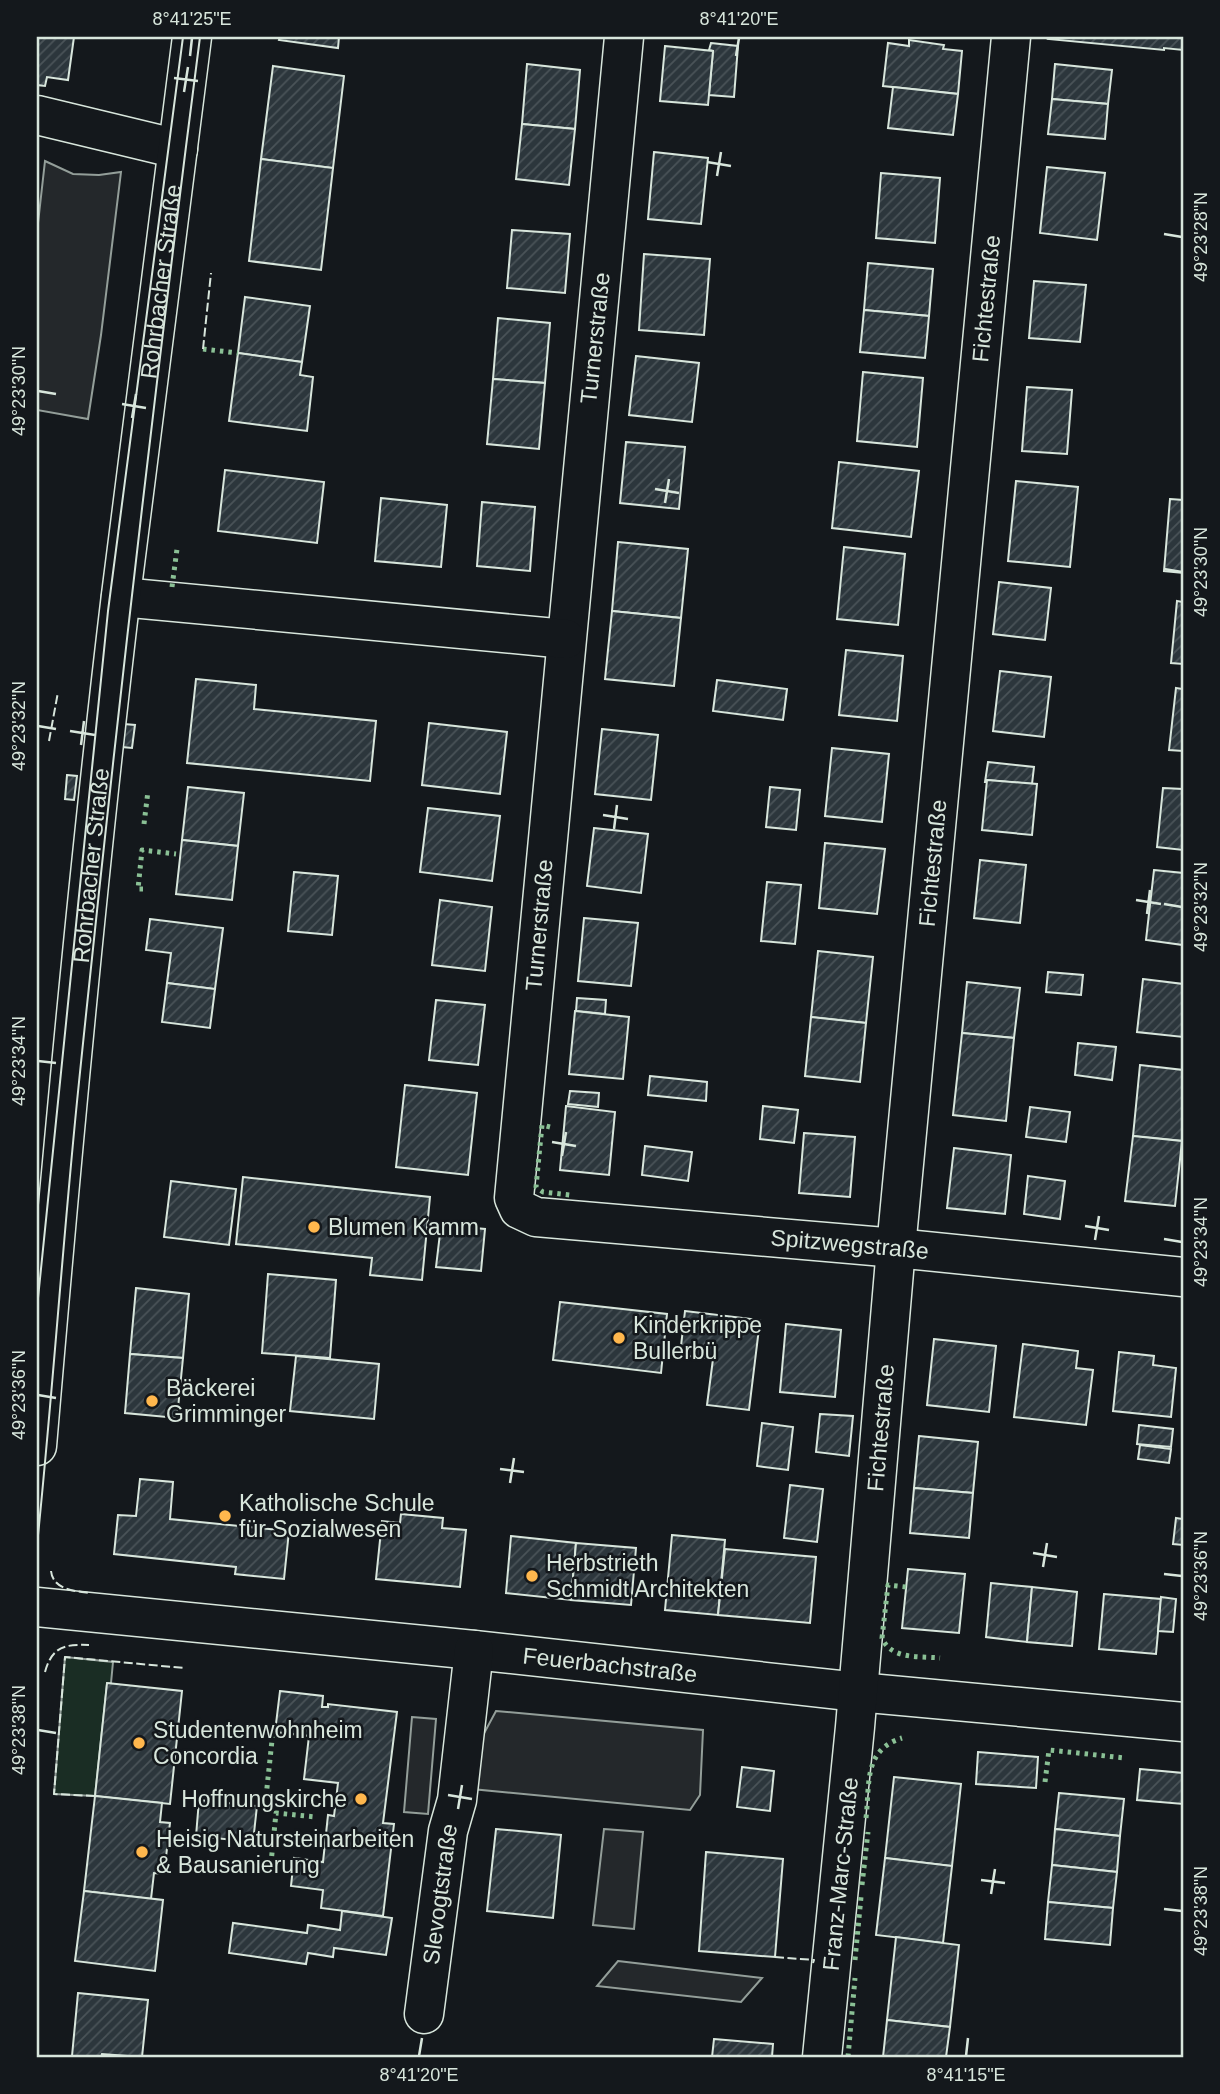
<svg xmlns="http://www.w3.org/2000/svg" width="1220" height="2094" font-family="Arial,sans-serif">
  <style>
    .grass { fill: #1a2d24; stroke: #939e99; stroke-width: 2 }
    .parking { fill: #24282b; stroke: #939e99; stroke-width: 2 }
    .building { fill: url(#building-hatch); stroke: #d8e6dc; stroke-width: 2 }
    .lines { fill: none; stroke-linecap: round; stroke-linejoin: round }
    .minor-casing { stroke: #d8e6dc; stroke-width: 41 }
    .major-casing { stroke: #d8e6dc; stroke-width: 41 }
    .minor { stroke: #14181c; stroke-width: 38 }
    .major { stroke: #14181c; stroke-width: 38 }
    .tram { stroke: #d8e6dc; stroke-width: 2 }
    .hedge { stroke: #8ac095; stroke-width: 5; stroke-dasharray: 3.5 5; stroke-linecap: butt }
    .fence { stroke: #d8e6dc; stroke-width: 2; stroke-dasharray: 9 3.5; stroke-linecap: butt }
    .ticks { fill: none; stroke: #d8e6dc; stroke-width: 2.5 }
    .poi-dot { fill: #ffb74d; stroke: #14181c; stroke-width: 2.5 }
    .labels { text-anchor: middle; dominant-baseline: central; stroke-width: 5; stroke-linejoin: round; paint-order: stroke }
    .street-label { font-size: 23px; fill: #d8e6dc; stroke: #14181c }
    .poi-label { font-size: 23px; fill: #d8e6dc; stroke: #14181c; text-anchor: start }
    .neatline { fill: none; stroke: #d8e6dc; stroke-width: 2.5 }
    .ticks-label { font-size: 18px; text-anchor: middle; fill: #d8e6dc }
  </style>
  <defs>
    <pattern id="building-hatch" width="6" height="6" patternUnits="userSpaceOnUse" patternTransform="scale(1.75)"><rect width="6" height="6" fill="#2c363c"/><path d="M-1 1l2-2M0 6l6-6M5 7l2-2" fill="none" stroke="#4a5358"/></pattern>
  </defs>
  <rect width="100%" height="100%" fill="#14181c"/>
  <polygon class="grass" points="65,1657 113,1662 111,1683 107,1684 95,1796 54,1794"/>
  <g class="parking">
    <polygon points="45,161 73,174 99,175 121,172 101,335 88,419 37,410 37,232"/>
    <polygon points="496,1711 703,1730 700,1795 690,1810 472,1789 474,1752"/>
    <polygon points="412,1717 436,1719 428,1814 404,1812"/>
    <polygon points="604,1829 643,1832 634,1929 593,1925"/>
    <polygon points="618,1961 762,1978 741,2002 597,1986"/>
  </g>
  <g class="building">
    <polygon points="37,37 74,37 68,80 47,77 45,86 37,85"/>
    <polygon points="280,37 339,37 338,48 279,40"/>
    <polygon points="1049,37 1183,37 1183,50 1164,48 1164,50 1048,39"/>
    <polygon points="909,40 944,45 943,49 962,51 958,94 883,86 888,43 909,46"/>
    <polygon points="711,43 738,46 734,97 709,95 713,51 709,50"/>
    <polygon points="665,46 713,51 708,105 660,101"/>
    <polygon points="527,64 580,70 575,129 522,124"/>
    <polygon points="1055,64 1112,70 1108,104 1052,99"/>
    <polygon points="273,66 344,76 333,168 261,159"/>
    <polygon points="893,87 958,94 953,135 888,128"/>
    <polygon points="1052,99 1108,104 1105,139 1048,134"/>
    <polygon points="522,124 575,129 569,185 516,179"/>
    <polygon points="654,152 708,158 701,224 648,219"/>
    <polygon points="261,159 333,168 321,270 249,261"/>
    <polygon points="1047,167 1105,173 1097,240 1040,233"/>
    <polygon points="881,173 940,178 935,243 876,238"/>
    <polygon points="512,230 570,234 565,293 507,288"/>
    <polygon points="644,254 710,259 704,335 639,330"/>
    <polygon points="868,263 933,269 929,316 864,310"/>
    <polygon points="1034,281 1086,285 1080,342 1029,338"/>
    <polygon points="245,297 310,306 302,362 238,353"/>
    <polygon points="864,310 929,316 925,358 860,352"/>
    <polygon points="498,318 550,323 545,383 493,379"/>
    <polygon points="238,353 302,362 300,375 313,377 307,431 229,421"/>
    <polygon points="636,356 699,363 692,422 629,415"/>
    <polygon points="863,372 923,378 917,447 857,441"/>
    <polygon points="493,379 545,383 539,449 487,444"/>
    <polygon points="1027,387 1072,390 1067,454 1022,451"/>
    <polygon points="626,442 685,447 679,509 620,503"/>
    <polygon points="839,462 919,471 911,537 832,528"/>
    <polygon points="225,470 324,482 317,543 218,531"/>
    <polygon points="1016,481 1078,487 1070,567 1008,561"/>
    <polygon points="381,498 447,505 441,567 375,561"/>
    <polygon points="1170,499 1183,500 1183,573 1164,571"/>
    <polygon points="482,502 535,507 530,571 477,566"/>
    <polygon points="618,542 688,549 681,618 612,611"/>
    <polygon points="844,547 905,554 898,625 837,619"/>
    <polygon points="999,582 1051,588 1045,640 993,634"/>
    <polygon points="1177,601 1183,602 1183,664 1171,663"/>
    <polygon points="612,611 681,618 674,686 605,679"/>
    <polygon points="846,650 903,656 897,721 839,715"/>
    <polygon points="1000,671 1051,677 1044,737 993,731"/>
    <polygon points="196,679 256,685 254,709 376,721 370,781 187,763"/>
    <polygon points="717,680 787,689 783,720 713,711"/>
    <polygon points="1176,688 1183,689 1183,751 1169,750"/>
    <polygon points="429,723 507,732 500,794 422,785"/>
    <polygon points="124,724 135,725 132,748 122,747"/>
    <polygon points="602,729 658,735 651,800 595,794"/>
    <polygon points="832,748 889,754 882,822 825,816"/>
    <polygon points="988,762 1034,767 1032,784 987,780 987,782 985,782"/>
    <polygon points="67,775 77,776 74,800 65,799"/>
    <polygon points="987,780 1037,784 1032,835 982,830"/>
    <polygon points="188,787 244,793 238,846 182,840"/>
    <polygon points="770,787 800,790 796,830 766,827"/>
    <polygon points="1163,788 1183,789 1183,850 1157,847"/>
    <polygon points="428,808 500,816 492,881 420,872"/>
    <polygon points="594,828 648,834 641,893 587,886"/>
    <polygon points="182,840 238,846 232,900 176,894"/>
    <polygon points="825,843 885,849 877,914 819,908"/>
    <polygon points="980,860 1026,865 1020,923 974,918"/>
    <polygon points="1154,870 1183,873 1183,945 1146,940"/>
    <polygon points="294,872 338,876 332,935 288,931"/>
    <polygon points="767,882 801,885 795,944 761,941"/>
    <polygon points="440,900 492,907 485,971 432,965"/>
    <polygon points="584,918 638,923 631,986 578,981"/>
    <polygon points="150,919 223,928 215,989 167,983 171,953 146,950"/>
    <polygon points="818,951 873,957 866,1023 811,1017"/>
    <polygon points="1048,972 1083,975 1081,995 1046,992"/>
    <polygon points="1143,979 1183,984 1183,1037 1137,1032"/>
    <polygon points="967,982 1020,988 1014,1038 962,1033"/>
    <polygon points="167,983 215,989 210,1028 162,1022"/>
    <polygon points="577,998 606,1000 605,1014 576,1011"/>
    <polygon points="436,1000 485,1005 478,1065 429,1060"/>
    <polygon points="575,1011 629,1017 623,1079 569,1074"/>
    <polygon points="811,1017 866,1023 860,1082 805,1076"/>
    <polygon points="962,1033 1014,1038 1006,1121 953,1115"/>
    <polygon points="1078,1043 1116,1047 1112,1080 1075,1075"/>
    <polygon points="1140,1065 1183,1070 1182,1141 1133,1136"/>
    <polygon points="650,1076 707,1082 706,1101 648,1095"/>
    <polygon points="405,1085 477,1093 468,1175 396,1167"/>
    <polygon points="570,1091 599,1093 598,1107 568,1104"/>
    <polygon points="566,1106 615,1112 609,1175 560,1170"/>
    <polygon points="763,1106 798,1110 794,1143 760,1139"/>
    <polygon points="1030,1107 1070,1112 1066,1142 1026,1137"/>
    <polygon points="804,1133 855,1137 850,1197 799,1193"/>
    <polygon points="1133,1136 1182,1141 1175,1206 1125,1201"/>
    <polygon points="645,1146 692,1152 688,1181 642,1175"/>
    <polygon points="954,1148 1011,1155 1005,1214 947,1208"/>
    <polygon points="1028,1176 1065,1181 1060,1219 1024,1214"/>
    <polygon points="243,1177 430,1197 422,1280 370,1275 372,1258 236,1244"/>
    <polygon points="171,1181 236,1189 229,1245 164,1237"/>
    <polygon points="441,1225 485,1229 481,1271 436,1267"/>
    <polygon points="268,1274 336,1280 330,1358 262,1353"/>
    <polygon points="136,1288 189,1294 183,1358 130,1354"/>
    <polygon points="560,1302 667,1314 661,1373 553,1360"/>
    <polygon points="685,1311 760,1320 749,1410 707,1405 713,1359 680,1355"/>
    <polygon points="786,1324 841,1330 835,1397 780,1392"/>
    <polygon points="934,1339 996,1346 989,1412 927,1405"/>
    <polygon points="1023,1344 1078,1351 1076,1368 1093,1370 1086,1425 1014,1417"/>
    <polygon points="1119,1352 1154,1356 1153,1365 1176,1368 1171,1417 1113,1411"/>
    <polygon points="130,1354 183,1358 177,1418 125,1413"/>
    <polygon points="296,1356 379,1364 374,1419 290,1411"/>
    <polygon points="820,1414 853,1416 849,1456 816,1452"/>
    <polygon points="762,1423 793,1427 788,1470 757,1466"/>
    <polygon points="1139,1425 1173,1429 1171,1447 1137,1444"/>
    <polygon points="919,1436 978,1442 973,1493 914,1488"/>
    <polygon points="1140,1445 1171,1449 1169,1463 1138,1459"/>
    <polygon points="140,1479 173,1482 170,1519 289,1531 284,1579 235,1574 236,1567 114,1554 118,1515 136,1516"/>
    <polygon points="790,1485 823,1489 817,1542 784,1538"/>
    <polygon points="914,1488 973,1493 969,1538 910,1533"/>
    <polygon points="401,1514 443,1518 442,1528 466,1530 460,1587 376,1579 382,1521 400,1523"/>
    <polygon points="1176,1518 1183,1519 1183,1545 1173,1544"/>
    <polygon points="672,1535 725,1540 718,1615 665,1610"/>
    <polygon points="511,1536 576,1543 571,1600 506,1593"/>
    <polygon points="576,1543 636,1548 631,1605 571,1600"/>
    <polygon points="725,1549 816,1557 810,1623 718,1615"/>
    <polygon points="908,1569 965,1574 959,1633 902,1628"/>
    <polygon points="991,1583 1032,1587 1027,1642 986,1637"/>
    <polygon points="1032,1587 1077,1592 1072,1646 1027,1642"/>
    <polygon points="1104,1594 1161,1599 1156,1654 1099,1649"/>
    <polygon points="1161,1597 1176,1599 1173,1632 1158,1631"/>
    <polygon points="107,1683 182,1691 170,1804 95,1796"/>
    <polygon points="280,1691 323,1696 322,1707 328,1707 328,1704 397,1712 383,1823 394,1824 383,1916 321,1908 323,1890 291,1886 294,1858 323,1862 328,1815 334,1816 338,1783 304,1779 309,1736 275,1732"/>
    <polygon points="978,1752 1038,1757 1036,1788 976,1784"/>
    <polygon points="742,1767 774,1771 770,1811 737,1807"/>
    <polygon points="1140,1769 1183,1773 1183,1804 1137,1800"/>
    <polygon points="894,1777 961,1784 952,1866 885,1858"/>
    <polygon points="1059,1793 1124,1799 1120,1836 1055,1829"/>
    <polygon points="95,1796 162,1803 160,1822 170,1823 164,1874 154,1873 151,1899 84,1891"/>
    <polygon points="199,1800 257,1806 253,1842 196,1836"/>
    <polygon points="496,1829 561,1835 553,1918 487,1911"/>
    <polygon points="1055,1829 1120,1836 1117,1872 1052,1865"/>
    <polygon points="706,1852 783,1859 775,1957 699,1951"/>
    <polygon points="885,1858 952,1866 943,1943 876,1935"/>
    <polygon points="1052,1865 1117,1872 1113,1908 1048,1902"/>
    <polygon points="84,1891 163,1900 155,1971 75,1961"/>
    <polygon points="1048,1902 1113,1908 1110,1945 1045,1939"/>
    <polygon points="342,1911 392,1918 386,1955 334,1948 333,1957 308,1953 306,1964 229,1953 233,1923 307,1933 308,1925 340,1930"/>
    <polygon points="896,1937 959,1945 950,2027 887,2020"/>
    <polygon points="78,1993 148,2000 142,2057 102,2054 101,2057 72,2056"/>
    <polygon points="887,2020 950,2027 946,2057 883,2057"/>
    <polygon points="714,2039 773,2044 772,2057 712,2057"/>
  </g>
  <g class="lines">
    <defs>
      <g id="minor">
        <path id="s1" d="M624 37 514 1198 519 1209 536 1217 896 1248 1183 1277"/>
        <polyline points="37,115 178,149"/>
        <polyline points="121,597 566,639"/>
        <path id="s2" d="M37 1607 474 1650 858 1692 1183 1722"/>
        <path id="s3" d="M424 2014 448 1831 457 1800 474 1650"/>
        <path id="s4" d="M822 2057 855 1727 896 1248 1011 37"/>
      </g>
      <g id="major">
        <path id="s5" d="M37 1446C61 1162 87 878 121 595 144 409 169 223 192 37"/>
      </g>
    </defs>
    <use href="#minor" class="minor-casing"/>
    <use href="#major" class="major-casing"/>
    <use href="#minor" class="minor"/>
    <use href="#major" class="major"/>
    <g class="tram">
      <polyline points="37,1308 108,611 183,37"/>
      <path d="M37 1545C53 1391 63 1236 79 1082 115 733 155 385 200 37"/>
    </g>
    <g class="hedge">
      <polyline points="203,349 238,353"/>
      <polyline points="172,587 177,549"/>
      <polyline points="144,824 148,791"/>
      <polyline points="143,889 138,889 142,850 176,854"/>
      <polyline points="550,1127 542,1125 536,1187 543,1192 570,1195"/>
      <path d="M906 1587 888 1585 882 1638C891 1660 920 1656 940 1658"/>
      <polyline points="1045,1782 1049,1750 1125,1758"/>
      <polyline points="266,1797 273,1731"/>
      <path d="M866 1818C870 1784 863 1750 902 1738"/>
      <polyline points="270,1873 276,1813 316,1817"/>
      <polyline points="862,1885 868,1832"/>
      <polyline points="855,1960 861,1897"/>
      <polyline points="848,2057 855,1978"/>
    </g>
    <g class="fence">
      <polyline points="203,349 211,273"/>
      <polyline points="49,741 58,692"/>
      <path d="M51 1571C53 1590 75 1591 90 1593"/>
      <path d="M45 1672C52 1647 64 1644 89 1645"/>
      <polyline points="95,1796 54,1794 65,1657 184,1668"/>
      <polyline points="775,1957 814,1960 813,1963"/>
    </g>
  </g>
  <path class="ticks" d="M190 56 192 38M736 56 739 38M174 78 198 81M184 92 188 67M707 162 731 166M717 176 721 152M1164 234 1182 237M38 391 56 394M122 404 146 408M132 418 136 394M655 489 679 493M665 503 669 479M1164 569 1182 572M38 726 56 729M70 731 95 735M81 745 84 721M603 815 628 819M614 829 617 805M1136 900 1161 904M1164 904 1182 907M1147 914 1150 890M38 1061 56 1063M552 1142 576 1146M562 1156 566 1132M1085 1226 1109 1230M1164 1239 1182 1242M1095 1240 1099 1216M38 1395 56 1398M500 1469 524 1472M510 1483 514 1458M1033 1553 1057 1557M1043 1567 1047 1543M1164 1574 1182 1576M38 1730 56 1733M448 1795 472 1799M458 1809 462 1785M981 1880 1005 1883M991 1894 995 1869M1164 1909 1182 1911M419 2056 422 2038M966 2056 968 2038"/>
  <g class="poi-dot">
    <circle cx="314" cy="1227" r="7"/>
    <circle cx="619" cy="1338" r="7"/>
    <circle cx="152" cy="1401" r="7"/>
    <circle cx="225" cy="1516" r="7"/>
    <circle cx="532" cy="1576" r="7"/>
    <circle cx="139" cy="1743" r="7"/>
    <circle cx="361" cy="1799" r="7"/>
    <circle cx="142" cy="1852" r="7"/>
  </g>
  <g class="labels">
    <g class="street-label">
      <text stroke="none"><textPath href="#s5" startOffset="1171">Rohrbacher Straße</textPath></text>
      <text stroke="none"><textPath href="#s4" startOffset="1766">Fichtestraße</textPath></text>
      <text transform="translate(595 338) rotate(-84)">Turnerstraße</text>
      <text stroke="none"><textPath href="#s4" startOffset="1199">Fichtestraße</textPath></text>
      <text stroke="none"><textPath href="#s5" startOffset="583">Rohrbacher Straße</textPath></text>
      <text transform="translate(539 925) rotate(-85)">Turnerstraße</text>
      <text stroke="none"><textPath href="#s1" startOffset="1512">Spitzwegstraße</textPath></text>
      <text stroke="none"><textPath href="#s4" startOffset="632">Fichtestraße</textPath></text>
      <text stroke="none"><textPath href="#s2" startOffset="576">Feuerbachstraße</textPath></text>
      <text stroke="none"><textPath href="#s4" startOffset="184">Franz-Marc-Straße</textPath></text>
      <text stroke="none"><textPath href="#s3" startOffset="121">Slevogtstraße</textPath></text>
    </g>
    <g class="poi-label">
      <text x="328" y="1227">Blumen Kamm</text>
      <text x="633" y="1325">Kinderkrippe<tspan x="633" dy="26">Bullerbü</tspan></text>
      <text x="166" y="1388">Bäckerei<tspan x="166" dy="26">Grimminger</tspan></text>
      <text x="239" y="1503">Katholische Schule<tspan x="239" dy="26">für Sozialwesen</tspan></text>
      <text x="546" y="1563">Herbstrieth<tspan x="546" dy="26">Schmidt Architekten</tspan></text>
      <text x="153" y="1730">Studentenwohnheim<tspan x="153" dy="26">Concordia</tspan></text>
      <text x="347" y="1799" text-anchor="end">Hoffnungskirche</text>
      <text x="156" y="1839">Heisig Natursteinarbeiten<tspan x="156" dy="26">&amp; Bausanierung</tspan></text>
    </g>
  </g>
  <rect width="1220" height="2094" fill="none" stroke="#14181c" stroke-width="77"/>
  <rect x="38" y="38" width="1144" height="2018" class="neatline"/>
  <g class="ticks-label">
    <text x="192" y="25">8°41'25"E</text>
    <text x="739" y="25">8°41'20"E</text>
    <text transform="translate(1201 237) rotate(-90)" y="6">49°23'28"N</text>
    <text transform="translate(19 391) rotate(-90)" y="6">49°23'30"N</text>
    <text transform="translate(1201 572) rotate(-90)" y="6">49°23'30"N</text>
    <text transform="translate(19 726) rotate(-90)" y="6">49°23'32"N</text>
    <text transform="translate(1201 907) rotate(-90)" y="6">49°23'32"N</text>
    <text transform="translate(19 1061) rotate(-90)" y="6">49°23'34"N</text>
    <text transform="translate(1201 1242) rotate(-90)" y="6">49°23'34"N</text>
    <text transform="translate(19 1395) rotate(-90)" y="6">49°23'36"N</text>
    <text transform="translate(1201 1576) rotate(-90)" y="6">49°23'36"N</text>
    <text transform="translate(19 1730) rotate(-90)" y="6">49°23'38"N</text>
    <text transform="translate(1201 1911) rotate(-90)" y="6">49°23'38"N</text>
    <text x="419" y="2081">8°41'20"E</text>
    <text x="966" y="2081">8°41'15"E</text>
  </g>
</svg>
